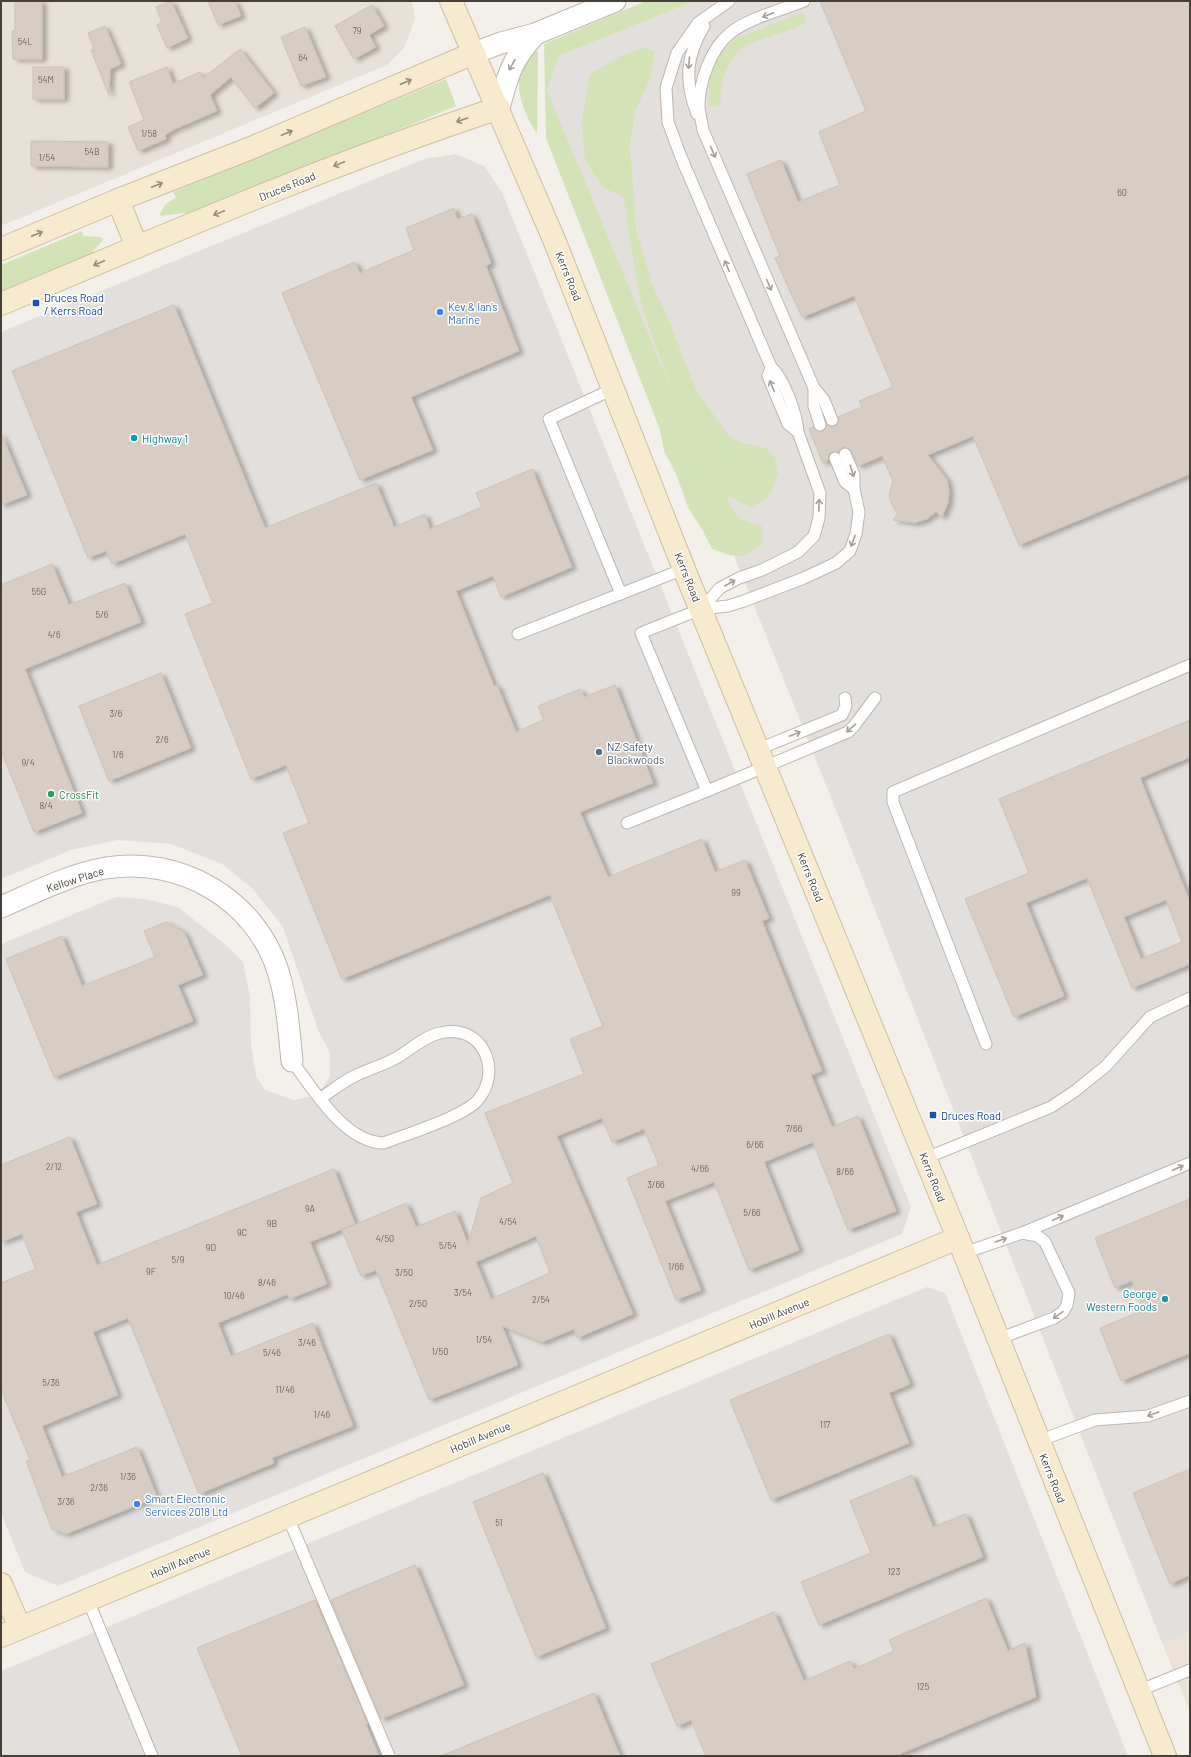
<svg xmlns="http://www.w3.org/2000/svg" width="1191" height="1757" font-family="Barlow,sans-serif">
  <style>
    .residential { fill: #e7e1d9 }
    .industrial { fill: #e3dfdc }
    .education { fill: #ebe2d6 }
    .green { fill: #d4e2b8 }
    .parking { fill: #e2e0de }
    .building { fill: #d7cdc4; stroke: #cec1b5; fill-rule: evenodd; filter: url(#shadow) }
    .lines { fill: none; stroke-linecap: round; stroke-linejoin: round }
    .lane-casing { stroke: #beb6ae; stroke-width: 13 }
    .street-casing { stroke: #beb6ae; stroke-width: 23 }
    .secondary-casing { stroke: #cdbca0; stroke-width: 24 }
    .lane { stroke: #fff; stroke-width: 11 }
    .street { stroke: #fff; stroke-width: 21 }
    .secondary { stroke: #f8eacf; stroke-width: 22 }
    .oneway { stroke: #a2a09c }
    .oneway2 { stroke: #968c7c }
    .transit-dot { fill: #1a4fb4; stroke: #fff; stroke-width: 1.5 }
    .shop-dot { fill: #3f7fe0; stroke: #fff; stroke-width: 1.5 }
    .culture-dot { fill: #0f9aa8; stroke: #fff; stroke-width: 1.5 }
    .service-dot { fill: #5c6f8a; stroke: #fff; stroke-width: 1.5 }
    .leisure-dot { fill: #2e9e5b; stroke: #fff; stroke-width: 1.5 }
    .labels { text-anchor: middle; dominant-baseline: central; stroke-width: 3; stroke-linejoin: round; paint-order: stroke }
    .number-label { font-size: 9px; fill: #6a635c }
    .street-label { font-size: 11px; fill: #464039; stroke: #fff }
    .transit-label { font-size: 11px; fill: #164399; stroke: #fff; text-anchor: start }
    .shop-label { font-size: 11px; fill: #366cbe; stroke: #fff; text-anchor: start }
    .culture-label { font-size: 11px; fill: #0d838f; stroke: #fff; text-anchor: start }
    .service-label { font-size: 11px; fill: #4e5e75; stroke: #fff; text-anchor: start }
    .leisure-label { font-size: 11px; fill: #27864d; stroke: #fff; text-anchor: start }
  </style>
  <defs>
    <filter id="shadow"><feDropShadow dx="4.5" dy="2.5" stdDeviation="2" flood-color="#0004"/></filter>
  </defs>
  <rect width="100%" height="100%" fill="#f3f0eb"/>
  <polygon class="residential" points="1,1 412,1 415,19 404,48 387,65 1,226"/>
  <g class="industrial">
    <polygon points="695,1 1190,1 1190,1633 1163,1645 832,800 547,90 559,56"/>
    <polygon points="456,154 484,166 502,192 911,1207 902,1234 58,1586 25,1572 1,1513 1,944 116,897 145,899 178,907 227,946 243,962 250,997 251,1044 256,1076 265,1090 294,1100 317,1095 330,1077 330,1053 318,1030 283,927 252,888 222,864 171,844 117,840 71,850 1,879 1,332 424,159"/>
    <polygon points="927,1287 945,1293 1128,1756 1,1756 1,1671"/>
  </g>
  <polygon class="education" points="1190,1633 1190,1712 1163,1645"/>
  <g class="green">
    <path d="M646 1H695L559 56 547 90 672 391 642 307 628 231 624 197 604 188 585 161 582 119 590 74 621 56 645 47 655 52 650 78 635 112 630 145 636 229 652 284 668 318 696 390 729 436 742 443 765 448 774 456 778 473 774 487 765 501 750 507 727 496C732 517 742 521 762 526V544C739 562 737 557 712 549L703 531 688 507 676 474 664 451 660 430 546 138 544 44Z"/>
    <path d="M803 12 807 23C788 31 767 36 748 45 729 55 718 83 721 104L709 107 708 97 710 76 719 55 736 38Z"/>
    <path d="M535 48 538 52 537 134C526 117 515 93 520 72 523 64 530 55 535 48Z"/>
    <polygon points="446,79 456,106 187,218 185,213 161,216 160,213 166,204 176,197 173,192"/>
    <polygon points="82,231 83,236 101,237 103,240 93,251 93,256 1,294 1,265"/>
  </g>
  <g class="parking">
    <polygon points="571,399 649,591 636,597 639,609 497,669 479,624 588,582 590,571 538,452 472,477 459,442"/>
    <polygon points="969,508 1025,643 1058,628 1040,584 1190,522 1190,624 1065,681 1053,654 835,746 784,611 904,564 895,539"/>
    <polygon points="658,617 732,810 616,858 601,824 618,816 612,800 665,777 620,669 529,704 515,670"/>
    <polygon points="910,766 958,888 951,893 1013,1047 967,1062 856,790"/>
    <polygon points="1102,923 1133,1006 1088,1023 1069,973 1075,970 1063,937"/>
    <polygon points="1190,1023 1190,1107 1189,1107 1159,1037"/>
    <polygon points="1190,1135 1190,1174 1143,1195 1148,1207 1089,1235 1083,1219 1058,1232 1092,1316 1092,1342 1116,1400 1084,1413 1011,1228 1028,1218 1027,1204"/>
  </g>
  <g class="building">
    <polygon points="15,1 42,1 42,59 13,59 12,31 15,31"/>
    <polygon points="171,1 188,38 167,48 157,25 162,22 156,7"/>
    <polygon points="208,1 235,1 241,16 218,25"/>
    <polygon points="820,1 1190,1 1190,474 1019,545 973,436 928,455 947,480 949,491 948,503 942,517 936,512 927,519 915,523 893,520 898,513 892,505 889,495 893,481 882,456 858,466 851,451 845,447 842,448 838,452 832,452 829,454 828,460 823,463 809,429 813,427 816,430 822,432 825,429 827,424 831,427 835,426 839,421 838,417 862,407 859,401 893,387 854,296 802,317 775,258 780,256 747,174 781,160 798,202 840,185 819,132 866,111"/>
    <polygon points="372,5 384,26 369,35 376,47 354,59 335,26"/>
    <polygon points="105,26 121,64 110,69 109,95 91,50 94,49 88,33"/>
    <polygon points="305,27 326,77 301,86 281,37"/>
    <polygon points="240,49 274,93 255,108 231,77 210,95 217,111 175,129 165,135 166,139 138,151 128,127 144,120 129,82 167,67 173,84 200,72 203,78"/>
    <rect x="33" y="67" width="31" height="32"/>
    <polygon points="31,141 108,142 108,167 31,166"/>
    <polygon points="454,208 457,219 472,214 491,263 486,266 519,351 411,397 433,450 360,480 282,293 355,262 360,273 414,250 406,228"/>
    <path d="M174 305 265 528 376 483 394 527 425 514 430 529 482 507 476 493 532 469 572 567 501 597 493 576 456 591 494 686 497 685 516 732 544 720 538 706 580 689 584 697 615 685 653 783 580 812 608 877 702 839 715 872 745 860 769 918 762 921 822 1071 811 1075 832 1127 858 1116 896 1211 848 1230 813 1142 764 1162 799 1250 749 1270 714 1182 665 1201 701 1290 676 1300 627 1178 659 1165 644 1129 612 1142 602 1118 557 1136 633 1314 577 1338 574 1329 542 1342 502 1326 518 1365 429 1400 376 1270 361 1276 342 1230 406 1203 416 1227 455 1211 468 1244 481 1198 513 1183 485 1113 584 1074 570 1039 603 1026 550 895 342 979 283 833 309 823 286 765 251 779 185 614 213 603 185 534 112 564 106 551 88 558 12 371ZM536 1236 550 1273 491 1299 476 1262Z"/>
    <polygon points="1,433 27,495 1,505"/>
    <polygon points="52,564 69,605 125,583 141,622 25,669 82,813 34,832 1,750 1,585"/>
    <polygon points="161,673 191,748 109,781 79,706"/>
    <path d="M1190 720V757L1140 778 1190 902V964L1132 988 1087 878 1026 903 1064 996 1014 1017 965 899 1029 873 999 799ZM1166 900 1182 942 1141 959 1124 917Z"/>
    <polygon points="166,922 184,932 203,975 178,985 193,1021 54,1077 6,959 62,936 82,986 155,957 144,931"/>
    <polygon points="70,1137 97,1204 76,1212 97,1265 334,1169 355,1224 310,1242 327,1284 289,1299 288,1294 218,1323 231,1356 313,1323 353,1426 272,1458 274,1463 199,1494 128,1318 93,1332 118,1395 42,1426 62,1477 137,1447 157,1497 66,1534 52,1529 26,1461 30,1460 1,1389 1,1283 36,1269 22,1234 1,1242 1,1165"/>
    <polygon points="1190,1199 1190,1353 1121,1381 1100,1328 1144,1310 1132,1281 1115,1288 1095,1238"/>
    <polygon points="889,1334 910,1384 889,1393 909,1443 771,1500 730,1400"/>
    <polygon points="1190,1469 1190,1575 1170,1584 1133,1493"/>
    <polygon points="543,1473 606,1628 536,1657 473,1502"/>
    <polygon points="912,1475 933,1527 966,1514 983,1557 819,1625 801,1582 871,1553 850,1501"/>
    <polygon points="415,1565 464,1685 381,1719 331,1600"/>
    <polygon points="986,1598 1008,1651 1025,1643 1036,1697 895,1756 706,1756 691,1720 677,1726 651,1664 774,1612 804,1681 850,1661 854,1669 894,1651 889,1640"/>
    <polygon points="315,1600 368,1724 366,1725 379,1756 242,1756 197,1648"/>
    <polygon points="594,1693 620,1756 441,1756"/>
  </g>
  <g class="lines">
    <defs>
      <g id="lane">
        <path d="M804 1C782 10 748 18 729 34 711 49 699 82 699 106 699 113 702 122 703 130L814 388 824 400 832 420"/>
        <path d="M697 114C684 80 686 57 704 26"/>
        <path d="M771 367C784 378 797 415 798 432"/>
        <polyline points="615,388 549,419 621,594"/>
        <polyline points="814,388 814,406 820,425"/>
        <polyline points="845,454 854,475 854,489 859,512 856,534 850,551 836,563 804,578 744,601 728,606 701,609 641,633 707,791 848,732 854,726 875,698"/>
        <polyline points="835,458 845,482 854,489"/>
        <polyline points="701,609 720,588 739,578 762,570 798,552 814,536 819,518 820,493 798,432 788,424 768,376 771,367 681,157 668,122 666,88 677,53 698,23 729,1"/>
        <polyline points="518,634 684,569"/>
        <polyline points="759,749 842,715 846,706 845,698"/>
        <polyline points="627,823 707,791"/>
        <polyline points="986,1044 893,802 893,792 1190,665"/>
        <path d="M292 1061C313 1089 345 1143 384 1143 407 1134 462 1117 477 1101 504 1071 482 1022 440 1033 425 1036 411 1049 398 1057 386 1064 372 1068 359 1074 346 1079 333 1090 321 1098"/>
        <polyline points="926,1158 1051,1107 1075,1091 1106,1066 1150,1017 1190,998"/>
        <polyline points="1022,1233 1190,1163"/>
        <polyline points="964,1253 1022,1233 1038,1236 1045,1242 1069,1293 1067,1305 1063,1312 1054,1318 998,1339"/>
        <polyline points="1038,1441 1095,1420 1148,1416 1190,1401"/>
        <polyline points="288,1517 389,1756"/>
        <polyline points="88,1600 152,1756"/>
        <polyline points="1138,1691 1190,1670"/>
      </g>
      <g id="street">
        <polyline points="474,53 501,43 535,34 615,1"/>
        <path d="M499 108C508 74 511 61 535 34"/>
        <path d="M1 907C34 893 70 874 106 868 180 856 255 899 278 971 287 1000 289 1031 292 1061"/>
      </g>
      <g id="secondary">
        <polyline points="451,1 555,242 684,569 958,1238 1165,1756"/>
        <polyline points="118,200 137,247"/>
        <polyline points="1,249 118,200 251,148 474,53"/>
        <path d="M1 304C165 235 329 164 499 108"/>
        <polyline points="1,1584 20,1628"/>
        <polyline points="1,1636 958,1238"/>
      </g>
    </defs>
    <use href="#lane" class="lane-casing"/>
    <use href="#street" class="street-casing"/>
    <use href="#secondary" class="secondary-casing"/>
    <use href="#lane" class="lane"/>
    <use href="#street" class="street"/>
    <use href="#secondary" class="secondary"/>
  </g>
  <defs><path id="oneway-shaft" d="M-6 0H5M1.5-3L5.5 0L1.5 3" fill="none" stroke-width="1.6" stroke-linecap="round" stroke-linejoin="round"/></defs>
  <g class="oneway">
    <use href="#oneway-shaft" transform="translate(768 15) rotate(159)"/>
    <use href="#oneway-shaft" transform="translate(689 63) rotate(95)"/>
    <use href="#oneway-shaft" transform="translate(512 65) rotate(119)"/>
    <use href="#oneway-shaft" transform="translate(713 152) rotate(67)"/>
    <use href="#oneway-shaft" transform="translate(727 266) rotate(-113)"/>
    <use href="#oneway-shaft" transform="translate(769 285) rotate(67)"/>
    <use href="#oneway-shaft" transform="translate(772 386) rotate(-113)"/>
    <use href="#oneway-shaft" transform="translate(852 471) rotate(72)"/>
    <use href="#oneway-shaft" transform="translate(819 505) rotate(-88)"/>
    <use href="#oneway-shaft" transform="translate(853 541) rotate(111)"/>
    <use href="#oneway-shaft" transform="translate(730 583) rotate(-30)"/>
    <use href="#oneway-shaft" transform="translate(851 728) rotate(139)"/>
    <use href="#oneway-shaft" transform="translate(795 734) rotate(-22)"/>
    <use href="#oneway-shaft" transform="translate(1178 1168) rotate(-23)"/>
    <use href="#oneway-shaft" transform="translate(1058 1218) rotate(-23)"/>
    <use href="#oneway-shaft" transform="translate(1001 1240) rotate(-19)"/>
    <use href="#oneway-shaft" transform="translate(1058 1315) rotate(145)"/>
    <use href="#oneway-shaft" transform="translate(1153 1414) rotate(160)"/>
  </g>
  <g class="oneway2">
    <use href="#oneway-shaft" transform="translate(406 82) rotate(-23)"/>
    <use href="#oneway-shaft" transform="translate(462 120) rotate(161)"/>
    <use href="#oneway-shaft" transform="translate(287 133) rotate(-23)"/>
    <use href="#oneway-shaft" transform="translate(339 164) rotate(158)"/>
    <use href="#oneway-shaft" transform="translate(157 185) rotate(-21)"/>
    <use href="#oneway-shaft" transform="translate(219 213) rotate(158)"/>
    <use href="#oneway-shaft" transform="translate(37 234) rotate(-23)"/>
    <use href="#oneway-shaft" transform="translate(99 263) rotate(157)"/>
  </g>
  <g class="transit-dot">
    <rect x="32" y="299" width="8" height="8" rx="2"/>
    <rect x="929" y="1111" width="8" height="8" rx="2"/>
  </g>
  <g class="shop-dot">
    <circle cx="440" cy="312" r="4"/>
    <circle cx="137" cy="1504" r="4"/>
  </g>
  <g class="culture-dot">
    <circle cx="134" cy="438" r="4"/>
    <circle cx="1165" cy="1299" r="4"/>
  </g>
  <circle class="service-dot" cx="599" cy="752" r="4"/>
  <circle class="leisure-dot" cx="51" cy="794" r="4"/>
  <g class="labels">
    <g class="number-label">
      <text x="357" y="30">79</text>
      <text x="25" y="41">54L</text>
      <text x="303" y="57">64</text>
      <text x="46" y="79">54M</text>
      <text x="149" y="133">1/58</text>
      <text x="92" y="151">54B</text>
      <text x="47" y="157">1/54</text>
      <text x="1122" y="192">60</text>
      <text x="39" y="591">55G</text>
      <text x="102" y="614">5/6</text>
      <text x="54" y="634">4/6</text>
      <text x="116" y="713">3/6</text>
      <text x="162" y="739">2/6</text>
      <text x="118" y="754">1/6</text>
      <text x="28" y="762">9/4</text>
      <text x="46" y="805">8/4</text>
      <text x="736" y="892">99</text>
      <text x="794" y="1128">7/66</text>
      <text x="755" y="1144">6/66</text>
      <text x="54" y="1166">2/12</text>
      <text x="700" y="1168">4/66</text>
      <text x="845" y="1171">8/66</text>
      <text x="656" y="1184">3/66</text>
      <text x="310" y="1208">9A</text>
      <text x="752" y="1212">5/66</text>
      <text x="508" y="1221">4/54</text>
      <text x="272" y="1223">9B</text>
      <text x="242" y="1232">9C</text>
      <text x="385" y="1238">4/50</text>
      <text x="448" y="1245">5/54</text>
      <text x="211" y="1247">9D</text>
      <text x="178" y="1259">5/9</text>
      <text x="676" y="1266">1/66</text>
      <text x="151" y="1271">9F</text>
      <text x="404" y="1272">3/50</text>
      <text x="267" y="1282">8/46</text>
      <text x="463" y="1292">3/54</text>
      <text x="234" y="1295">10/46</text>
      <text x="541" y="1299">2/54</text>
      <text x="418" y="1303">2/50</text>
      <text x="484" y="1339">1/54</text>
      <text x="307" y="1342">3/46</text>
      <text x="440" y="1351">1/50</text>
      <text x="272" y="1352">5/46</text>
      <text x="51" y="1382">5/36</text>
      <text x="285" y="1389">11/46</text>
      <text x="322" y="1414">1/46</text>
      <text x="825" y="1424">117</text>
      <text x="128" y="1476">1/36</text>
      <text x="99" y="1487">2/36</text>
      <text x="66" y="1501">3/36</text>
      <text x="499" y="1522">51</text>
      <text x="894" y="1571">123</text>
      <text x="923" y="1686">125</text>
    </g>
    <g class="street-label">
      <text transform="translate(287 186) rotate(-22)">Druces Road</text>
      <text transform="translate(569 276) rotate(68)">Kerrs Road</text>
      <text transform="translate(688 577) rotate(68)">Kerrs Road</text>
      <text transform="translate(811 877) rotate(68)">Kerrs Road</text>
      <text transform="translate(75 879) rotate(-18)">Kellow Place</text>
      <text transform="translate(933 1177) rotate(68)">Kerrs Road</text>
      <text transform="translate(779 1313) rotate(-23)">Hobill Avenue</text>
      <text transform="translate(480 1437) rotate(-23)">Hobill Avenue</text>
      <text transform="translate(1053 1478) rotate(68)">Kerrs Road</text>
      <text transform="translate(180 1562) rotate(-23)">Hobill Avenue</text>
    </g>
    <g class="transit-label">
      <text x="44" y="297">Druces Road<tspan x="44" dy="13">/ Kerrs Road</tspan></text>
      <text x="941" y="1115">Druces Road</text>
    </g>
    <g class="shop-label">
      <text x="448" y="306">Kev &amp; Ian's<tspan x="448" dy="13">Marine</tspan></text>
      <text x="145" y="1498">Smart Electronic<tspan x="145" dy="13">Services 2018 Ltd</tspan></text>
    </g>
    <g class="culture-label">
      <text x="142" y="438">Highway 1</text>
      <text x="1157" y="1293" text-anchor="end">George<tspan x="1157" dy="13">Western Foods</tspan></text>
    </g>
    <g class="service-label">
      <text x="607" y="746">NZ Safety<tspan x="607" dy="13">Blackwoods</tspan></text>
    </g>
    <g class="leisure-label">
      <text x="59" y="794">CrossFit</text>
    </g>
  </g>
  <rect width="1191" height="1757" fill="none" stroke="#464039" stroke-width="4"/>
</svg>
